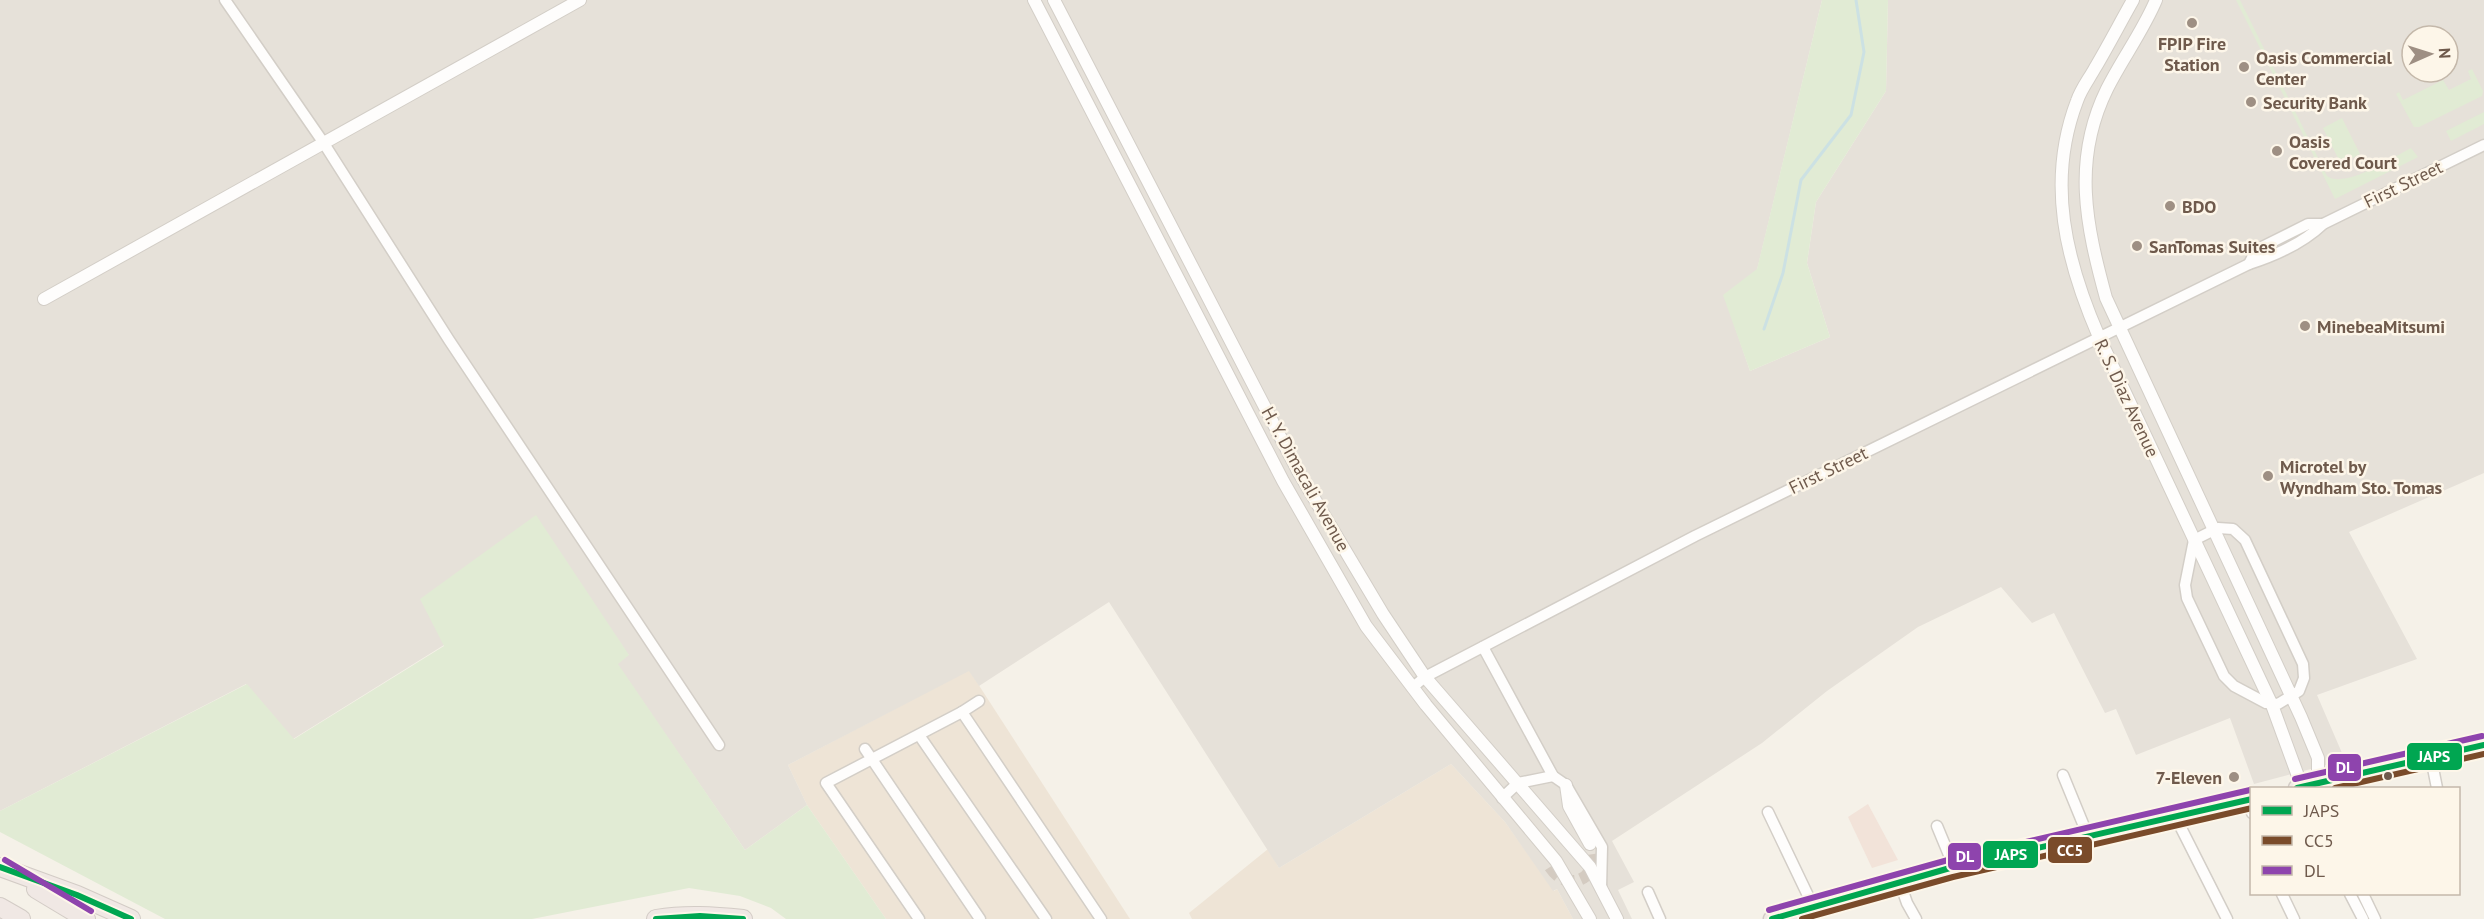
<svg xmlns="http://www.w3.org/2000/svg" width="2484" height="919" font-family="'PT Sans',sans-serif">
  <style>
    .residential { fill: #eee4d6 }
    .commercial { fill: #f2e3d9 }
    .industrial { fill: #e6e1d9; fill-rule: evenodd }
    .green { fill: #e1ebd4 }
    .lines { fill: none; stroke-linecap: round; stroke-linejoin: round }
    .stream { stroke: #cce1e3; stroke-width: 3 }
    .tertiary-tunnel { stroke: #d4cbc1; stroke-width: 12; stroke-dasharray: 12 6; stroke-linecap: butt }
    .minor-casing { stroke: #d3cec7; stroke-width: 13 }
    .tertiary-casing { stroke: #d3cec7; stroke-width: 14 }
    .trunk-casing { stroke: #d3ccc6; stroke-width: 19 }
    .motorway-casing { stroke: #d3ccc6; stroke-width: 20 }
    .minor { stroke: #fefdfc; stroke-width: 10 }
    .tertiary { stroke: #fefdfc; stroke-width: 12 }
    .trunk { stroke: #f0eae4; stroke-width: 16 }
    .motorway { stroke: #f0e8e4; stroke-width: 18 }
    .bus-1-casing { stroke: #fdf6e9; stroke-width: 10 }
    .bus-2-casing { stroke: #fdf6e9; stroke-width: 10 }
    .bus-3-casing { stroke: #fdf6e9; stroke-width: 10 }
    .bus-1 { stroke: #00a651; stroke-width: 6 }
    .bus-2 { stroke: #7a4b2a; stroke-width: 6 }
    .bus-3 { stroke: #8e44ad; stroke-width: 6 }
    .poi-dot { fill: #9e8f83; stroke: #fdf6e9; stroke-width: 2 }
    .bus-dot { fill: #6f5a4c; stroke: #fdf6e9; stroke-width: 2 }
    .labels { text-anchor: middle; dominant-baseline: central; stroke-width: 5; stroke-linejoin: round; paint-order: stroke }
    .poi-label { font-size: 18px; font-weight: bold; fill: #6f5a4c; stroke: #fdf6e9; text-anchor: start }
    .street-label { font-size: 18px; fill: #6f5a4c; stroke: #fdf6e9 }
    .line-badge { stroke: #fdf6e9; stroke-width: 2 }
    .badge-label { font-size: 16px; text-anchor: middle; font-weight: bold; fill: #fff }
  </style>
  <rect width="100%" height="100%" fill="#f5f1e8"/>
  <g class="residential">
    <polygon points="969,670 1130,919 886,919 807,805 788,765"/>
    <polygon points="1451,764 1505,822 1554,891 1557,889 1573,919 1192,919 1189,913 1268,849 1279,868"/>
  </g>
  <polygon class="commercial" points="1868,804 1898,860 1872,868 1848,817"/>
  <path class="industrial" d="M0 0H1822L1757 270 1724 295 1750 371 1830 337 1807 263 1816 202 1886 91 1888 0H2484V473L2349 532 2417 659 2317 695 2345 760 2254 784 2230 718 2136 755 2116 709 2105 713 2054 613 2032 623 2001 587 1918 627 1827 691 1762 743 1612 841 1634 882 1618 890 1632 919H1573L1557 889 1553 891 1505 822 1451 764 1279 868 1109 602 979 686 969 671 788 765 807 805 745 850 617 664 629 654 444 645 293 739 246 684 0 811ZM2412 36H2448V72H2412Z"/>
  <g class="green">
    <polygon points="1822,0 1888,0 1886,91 1816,202 1807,263 1830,337 1750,371 1723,295 1757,269"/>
    <path d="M2236 0H2240L2327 176C2345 189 2392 158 2411 148L2418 157 2335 199Z"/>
    <polygon points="2472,69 2483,91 2482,96 2419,127 2414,127 2396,94 2399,92 2403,100 2443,80 2449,90 2471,79 2468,71"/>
    <polygon points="2484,112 2484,124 2451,141 2446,131"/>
    <polygon points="2342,118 2360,154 2341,164 2323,128"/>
    <polygon points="536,515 629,655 618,664 745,850 807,805 886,919 786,919 771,908 740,896 689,888 532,919 165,919 0,832 0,811 247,684 294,739 444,646 420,599"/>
  </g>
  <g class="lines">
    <polyline class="stream" points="1764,329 1783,273 1801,180 1851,115 1864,52 1856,0"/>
    <path class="tertiary-tunnel" d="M1550 867C1569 896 1604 876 1590 844"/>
    <defs>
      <g id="minor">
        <polyline points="225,0 323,142 449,340 719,745"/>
        <polyline points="2249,264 2256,250 2308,224 2323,224"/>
        <polygon points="2218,528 2233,529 2245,540 2303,664 2304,678 2299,691 2278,704 2266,703 2234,686 2224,676 2187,598 2185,585 2194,540"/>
        <polyline points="1483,647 1553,776 1566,785 1602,847 1601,889"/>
        <path d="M1413 687 1425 677 1695 536 2249 264C2274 256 2303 243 2323 224L2484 145"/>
        <polyline points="962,712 1101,919"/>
        <polyline points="919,735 1046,919"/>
        <polyline points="865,749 980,919"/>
        <polyline points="2431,758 2437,788"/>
        <polyline points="2063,775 2088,836"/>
        <polyline points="1502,798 1518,783 1553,776"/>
        <polyline points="2248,800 2252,813"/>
        <polyline points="1768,812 1813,906"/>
        <polyline points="2175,816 2227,919"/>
        <polyline points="1937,826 1954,867"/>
        <polyline points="1899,880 1907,903 1916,919"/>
        <polyline points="1648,892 1660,919"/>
        <polyline points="2282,894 2294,919"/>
        <polyline points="2350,894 2363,919"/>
        <polyline points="2363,894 2375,919"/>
        <polyline points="919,919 826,783 962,712 979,701"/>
      </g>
      <g id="tertiary">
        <polyline points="1034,0 1283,481 1366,626 1426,705 1556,861 1590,919"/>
        <polyline points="1054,0 1299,473 1383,614 1425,677 1590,867 1617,919"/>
        <path d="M2133 0C2120 23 2108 46 2095 68 2089 79 2081 89 2077 101 2046 182 2066 261 2099 337L2272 705 2302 787"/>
        <path d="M2156 0C2143 31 2122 59 2107 89 2072 160 2086 225 2106 298L2301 717 2318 758V784"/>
        <polyline points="44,299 580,0"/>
        <polyline points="1566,785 1569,806 1590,844"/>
      </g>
      <g id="trunk">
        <polyline points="2297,788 2484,745"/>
        <path d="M1772 919C1929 868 2091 836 2252 799"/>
      </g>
      <g id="motorway">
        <polyline points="0,867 77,895 131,919"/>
        <polyline points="36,889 86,919"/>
        <polyline points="0,907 21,919"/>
        <path d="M656 919C686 914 714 916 743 919"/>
      </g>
    </defs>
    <use href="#minor" class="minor-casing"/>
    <use href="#tertiary" class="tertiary-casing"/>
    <use href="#trunk" class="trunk-casing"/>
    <use href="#motorway" class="motorway-casing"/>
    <use href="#minor" class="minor"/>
    <use href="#tertiary" class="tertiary"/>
    <use href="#trunk" class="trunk"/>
    <use href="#motorway" class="motorway"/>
    <defs>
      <g id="bus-1">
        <polyline points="2297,788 2484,745"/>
        <polyline points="0,867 77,895 131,919"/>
        <polyline points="656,919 700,916 743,919"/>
        <polyline points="1772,919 1950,868 2252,799"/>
      </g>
      <g id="bus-2">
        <polyline points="2335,788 2484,754"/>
        <polyline points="1802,919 1953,877 2252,808"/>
      </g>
      <g id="bus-3">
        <polyline points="2295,779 2482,736"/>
        <polyline points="5,860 91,911"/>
        <polyline points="1769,910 1948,860 2250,790"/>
      </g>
    </defs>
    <use href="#bus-1" class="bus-1-casing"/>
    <use href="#bus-2" class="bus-2-casing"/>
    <use href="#bus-3" class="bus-3-casing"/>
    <use href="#bus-1" class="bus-1"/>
    <use href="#bus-2" class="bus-2"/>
    <use href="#bus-3" class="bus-3"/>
  </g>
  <g class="poi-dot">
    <circle cx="2192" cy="23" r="6"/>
    <circle cx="2244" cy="67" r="6"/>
    <circle cx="2251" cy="102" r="6"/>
    <circle cx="2277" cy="151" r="6"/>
    <circle cx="2170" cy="206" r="6"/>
    <circle cx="2137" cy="246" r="6"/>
    <circle cx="2305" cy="326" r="6"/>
    <circle cx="2268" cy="476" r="6"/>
    <circle cx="2234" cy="777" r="6"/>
  </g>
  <circle class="bus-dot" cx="2388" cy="776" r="5"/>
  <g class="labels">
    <g class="poi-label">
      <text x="2192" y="43" text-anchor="middle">FPIP Fire<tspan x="2192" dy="21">Station</tspan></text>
      <text x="2256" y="57">Oasis Commercial<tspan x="2256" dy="21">Center</tspan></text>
      <text x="2263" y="102">Security Bank</text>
      <text x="2289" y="141">Oasis<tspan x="2289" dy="21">Covered Court</tspan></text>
      <text x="2182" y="206">BDO</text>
      <text x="2149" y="246">SanTomas Suites</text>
      <text x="2317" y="326">MinebeaMitsumi</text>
      <text x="2280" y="466">Microtel by<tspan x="2280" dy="21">Wyndham Sto. Tomas</tspan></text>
      <text x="2222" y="777" text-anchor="end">7-Eleven</text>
    </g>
    <g class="street-label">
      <text transform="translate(2403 184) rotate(-26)">First Street</text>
      <text transform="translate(2127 398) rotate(65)">R. S. Diaz Avenue</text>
      <text transform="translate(1828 470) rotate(-26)">First Street</text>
      <text transform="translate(1306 479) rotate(61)">H. Y. Dimacali Avenue</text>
    </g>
  </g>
  <g class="line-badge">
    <rect x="2406" y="742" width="57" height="29" rx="6" fill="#00a651"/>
    <rect x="2327" y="753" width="35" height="29" rx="6" fill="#8e44ad"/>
    <rect x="2047" y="836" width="46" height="28" rx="6" fill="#7a4b2a"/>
    <rect x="1982" y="840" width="57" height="29" rx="6" fill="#00a651"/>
    <rect x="1947" y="842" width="35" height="29" rx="6" fill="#8e44ad"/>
  </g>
  <g class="badge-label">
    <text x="2434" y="762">JAPS</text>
    <text x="2345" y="773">DL</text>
    <text x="2070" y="856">CC5</text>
    <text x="2011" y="860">JAPS</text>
    <text x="1965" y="862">DL</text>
  </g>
  <rect x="2250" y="787" width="210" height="108" fill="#fdf6e9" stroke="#c4b8aa" stroke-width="1.5"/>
  <rect x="2262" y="806" width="30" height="9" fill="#00a651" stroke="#c4b8aa" stroke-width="1.5"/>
  <text x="2304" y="817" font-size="18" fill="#6f5a4c">JAPS</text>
  <rect x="2262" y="836" width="30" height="9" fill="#7a4b2a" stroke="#c4b8aa" stroke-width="1.5"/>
  <text x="2304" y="847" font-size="18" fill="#6f5a4c">CC5</text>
  <rect x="2262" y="866" width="30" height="9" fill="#8e44ad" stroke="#c4b8aa" stroke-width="1.5"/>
  <text x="2304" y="877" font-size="18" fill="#6f5a4c">DL</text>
  <g transform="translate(2430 54) rotate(87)"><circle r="28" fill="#fdf6e9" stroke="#c4b8aa" stroke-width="1.5"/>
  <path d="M0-4.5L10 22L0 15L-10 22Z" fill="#9e8f83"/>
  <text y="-9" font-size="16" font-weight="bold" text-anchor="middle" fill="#6f5a4c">N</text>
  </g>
</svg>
